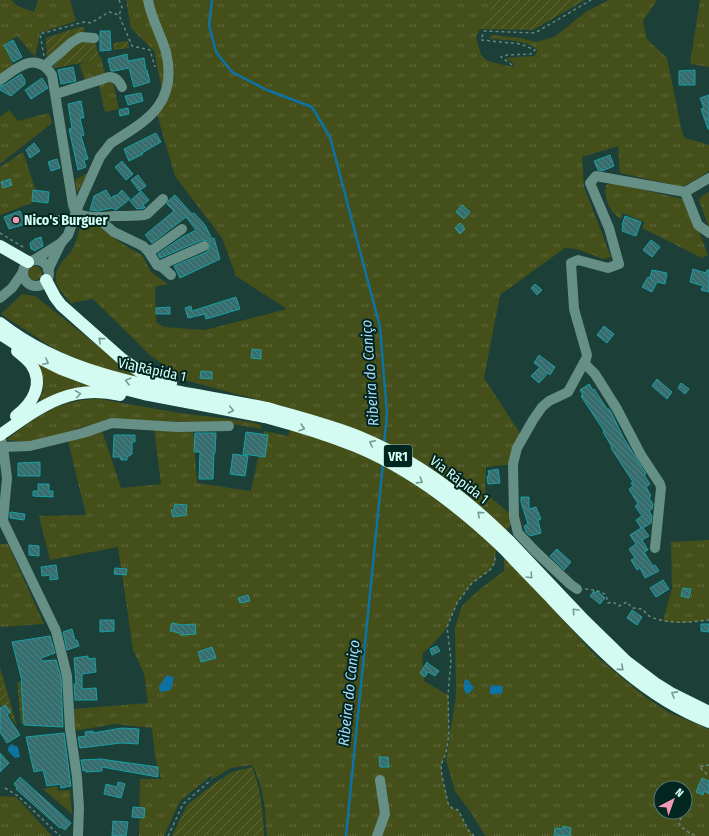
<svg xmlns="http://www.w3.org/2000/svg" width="709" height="836" font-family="'Fira Sans Condensed',sans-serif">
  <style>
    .grass { fill: url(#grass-tufts); fill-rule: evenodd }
    .garden { fill: url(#garden-furrows) }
    .water { fill: url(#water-waves) }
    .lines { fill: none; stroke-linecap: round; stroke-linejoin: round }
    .stream { stroke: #0c73a7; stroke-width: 2.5 }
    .building { fill: url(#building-back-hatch); stroke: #17a1a6 }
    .path { stroke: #638880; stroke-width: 1.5; stroke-dasharray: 3 3; stroke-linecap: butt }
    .minor { stroke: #668f86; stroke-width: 10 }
    .highway { stroke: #d3fbf1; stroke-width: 12 }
    .highway-bridge { stroke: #d3fbf1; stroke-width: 12 }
    .oneway { stroke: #749b92 }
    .poi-dot { fill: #f09ab5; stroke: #01251f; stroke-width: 1.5 }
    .labels { text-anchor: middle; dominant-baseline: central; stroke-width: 4; stroke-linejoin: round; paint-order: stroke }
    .shield { fill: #01251f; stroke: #96bcb3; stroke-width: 1 }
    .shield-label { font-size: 13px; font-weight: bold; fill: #d6fdf3 }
    .poi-label { font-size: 14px; font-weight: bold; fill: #d6fdf3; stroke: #01251f; text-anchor: start }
    .street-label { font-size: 14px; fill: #d6fdf3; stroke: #01251f }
    .water-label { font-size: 15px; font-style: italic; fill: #aadbfe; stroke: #01251f }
  </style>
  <defs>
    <pattern id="grass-tufts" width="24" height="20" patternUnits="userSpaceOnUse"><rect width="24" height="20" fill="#454f1a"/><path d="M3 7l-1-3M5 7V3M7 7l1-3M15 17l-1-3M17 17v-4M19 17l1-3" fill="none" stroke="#5f693c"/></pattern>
    <pattern id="garden-furrows" width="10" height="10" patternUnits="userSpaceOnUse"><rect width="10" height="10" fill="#454f1a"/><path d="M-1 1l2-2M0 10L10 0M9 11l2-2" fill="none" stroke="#5f693c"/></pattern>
    <pattern id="water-waves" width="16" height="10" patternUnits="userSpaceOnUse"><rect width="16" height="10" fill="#0c73a7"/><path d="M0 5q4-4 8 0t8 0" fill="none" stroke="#295e73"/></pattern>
    <pattern id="building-back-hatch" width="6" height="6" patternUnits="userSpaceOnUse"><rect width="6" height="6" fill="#366d6f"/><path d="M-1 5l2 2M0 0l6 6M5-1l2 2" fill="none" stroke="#528384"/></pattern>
  </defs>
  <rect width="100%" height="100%" fill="#1c3f38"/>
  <g class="grass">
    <polygon points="0,0 11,0 18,6 34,12 38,0 70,0 76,21 40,33 35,57 17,36 4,44 15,69 0,79"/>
    <path d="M126 0H495L476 37C478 43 479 53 484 58 488 63 507 65 514 67L513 63 506 58 534 56 538 51C531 40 502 40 490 39V36L493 35 520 38 536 42 554 37 587 11 609 0H657L643 21 647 39 667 58 682 132 685 138 709 145V171L683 187 620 173 618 146 582 157 584 187 611 257 603 259 577 249 565 248 500 295 484 378 520 433 513 464 486 467 485 493 514 517 495 555V562L490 570 472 583 457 603 447 627 435 642 422 654 424 681 448 695 449 734 446 753 441 765 442 776 448 803 452 808 458 810 469 831 474 836H267C265 810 265 789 252 765L231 768 211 780 212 775 180 801 164 836H139L140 779H161L155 757 152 728 115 724 73 731 72 717 74 709 148 703 144 673 133 650 118 547 50 560 39 516 86 515 68 441 102 431 121 488 161 484 154 429 193 430 197 483 251 491 264 431 288 436 296 410 188 381 151 356 93 299 75 302 72 304C60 290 48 281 62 262 65 258 70 254 72 250 77 242 78 232 81 223L97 225 124 245 142 255 151 272 168 284 155 287 156 322 164 327 205 330 287 309 236 276 222 238 175 176 156 111 163 95 154 51 131 28Z"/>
    <polygon points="700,0 709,0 709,67 690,64"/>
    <polygon points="101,57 105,74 84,80 80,64"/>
    <polygon points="113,82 119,109 105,112 99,85"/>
    <polygon points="9,110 18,121 49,113 52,123 0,164 0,117"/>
    <polygon points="23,152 39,200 0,215 0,167"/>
    <polygon points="88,173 77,194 75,180"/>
    <path d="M613 183 687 200 708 255 702 258 642 228 644 222 623 213 621 219C610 213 603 197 606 185Z"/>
    <polygon points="709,192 709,228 699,200 702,196"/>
    <circle cx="35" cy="273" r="7"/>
    <polygon points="22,294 35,296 141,380 112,373 56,350 1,314"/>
    <path d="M36 363 101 390 37 406C46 387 45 381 36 363Z"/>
    <path d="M99 399 180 413 251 422 261 425V429L227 423 109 420 32 442 6 440C38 416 57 400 99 399Z"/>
    <polygon points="709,540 709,620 683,623 663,621 672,588 671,542"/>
    <polygon points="0,544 8,544 44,624 0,627"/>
    <path d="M504 556 596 656 644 696 668 712 709 729V836H485L472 814 455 791 446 760 456 696 455 627 462 606 480 589 504 571ZM661 788H685V812H661Z"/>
    <polygon points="57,786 58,791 70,790 72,814 43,789"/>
    <polygon points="0,796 16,797 52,836 0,836"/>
  </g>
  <g class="garden">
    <polygon points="495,0 585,0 533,30 480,29"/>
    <polygon points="79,27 84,27 84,35 47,59 46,38"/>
    <polygon points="80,40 95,42 100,59 55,68 53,67 74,44"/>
    <polygon points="128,41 129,48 114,50 113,43"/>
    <polygon points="0,668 17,726 9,715 12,712 5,705 2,707 0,705"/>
    <polygon points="20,681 24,725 21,723 17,683"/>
    <path d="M252 767C261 790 263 812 264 836H172L187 805 215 783 232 772Z"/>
  </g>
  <g class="water">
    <polygon points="167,675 174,677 171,690 160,692 159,686"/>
    <polygon points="466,679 469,681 474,688 467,695 464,689 464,681"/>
    <polygon points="490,685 503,686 502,694 490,694"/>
    <polygon points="11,744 18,747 20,757 15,758 8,751 8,748"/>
  </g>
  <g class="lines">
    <g class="stream">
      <polyline points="212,0 209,25 216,52 232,72 267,90 312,107 330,137 380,327 387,414 384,444"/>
      <polyline points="346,836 383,463"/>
    </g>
  </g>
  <g class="building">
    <polygon points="100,31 110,31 111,50 100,51"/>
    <polygon points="13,40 22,57 13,62 4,45"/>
    <polygon points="127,54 128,61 144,58 146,71 147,70 150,82 134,87 129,68 114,71 111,71 108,59"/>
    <polygon points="73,67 76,81 61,84 58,70"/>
    <polygon points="695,70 695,85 679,85 679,71"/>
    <polygon points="21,74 25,80 25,84 11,96 0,90 0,86 4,85"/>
    <polygon points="42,78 48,88 31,99 25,90"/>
    <polygon points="141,93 143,101 128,105 125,96"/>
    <polygon points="709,95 709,129 708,129 701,109 704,108 700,98"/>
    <polygon points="81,101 84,118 80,118 84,135 81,136 88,159 84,160 86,167 78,170 69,129 72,128 68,104"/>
    <polygon points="128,108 129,114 120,116 119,110"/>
    <polygon points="156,133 161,142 142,153 143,154 129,161 124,149"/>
    <polygon points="34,143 40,151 30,158 26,150"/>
    <polygon points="610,155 614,166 602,171 598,170 594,161"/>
    <polygon points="57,159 60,168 51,171 48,162"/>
    <polygon points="122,161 133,174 126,180 115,167"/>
    <polygon points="138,175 146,186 139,191 131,180"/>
    <polygon points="10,179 12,185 3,188 1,182"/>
    <polygon points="33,190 49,192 48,203 32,201"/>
    <polygon points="106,190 111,198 115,195 116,196 122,190 130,199 116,210 112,208 98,211 90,210 94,196"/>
    <polygon points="141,191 149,200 143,205 145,207 144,208 137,209 130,201"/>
    <polygon points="175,195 192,214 194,213 205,225 212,239 214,238 220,259 180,278 174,266 207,252 210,246 208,241 202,240 160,258 158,254 181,238 196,230 186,217 152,243 145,235 174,211 167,204 169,200"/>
    <polygon points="462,205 470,212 464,219 456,212"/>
    <polygon points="20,211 25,224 9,229 4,217"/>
    <polygon points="625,216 641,222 636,236 622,231 623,226 622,225"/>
    <polygon points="460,223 465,229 460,234 455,228"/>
    <polygon points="41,237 43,246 34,251 33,249 31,249 30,243 35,239"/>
    <polygon points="651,240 660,247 652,257 643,250"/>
    <polygon points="693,269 706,273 707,270 709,270 709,292 701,290 703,286 690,282"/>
    <polygon points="652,270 667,273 665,284 657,282 652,292 642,287 648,277 650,278"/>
    <polygon points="535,284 542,290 537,295 531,288"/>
    <polygon points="236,297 240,309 206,319 205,314 188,318 185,308 191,306 192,311"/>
    <polygon points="170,307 170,314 156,314 156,308"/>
    <polygon points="604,326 614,334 607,343 597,335"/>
    <polygon points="252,349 261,350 261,359 251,358"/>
    <polygon points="539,355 555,367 550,375 548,373 539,383 531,376 540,367 534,363"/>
    <polygon points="201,371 212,372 212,379 200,378"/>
    <polygon points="657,379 672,392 667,399 652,386"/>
    <polygon points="681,383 689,389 685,394 678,388"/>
    <polygon points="589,384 593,390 594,389 607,409 609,409 612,414 623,437 646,474 644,475 650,484 646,487 651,496 649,498 653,504 652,509 649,511 652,516 651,523 643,528 649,536 642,540 648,550 644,552 653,566 655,565 659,571 645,578 640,568 637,570 631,560 635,558 629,549 636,544 630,535 641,528 636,520 642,516 635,506 638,504 629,489 633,486 631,483 633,482 611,448 612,447 603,432 604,431 581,396 583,395 580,390"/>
    <polygon points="246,432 268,435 265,457 243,454"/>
    <polygon points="195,433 216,433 215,453 214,453 213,479 199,479 200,452 194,452"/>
    <polygon points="114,435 135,435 135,442 132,442 132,454 127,457 127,460 121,460 120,457 113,457"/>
    <polygon points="233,454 248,456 245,476 230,474"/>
    <polygon points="40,462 40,476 18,476 18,463"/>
    <polygon points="498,469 500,483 488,484 487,476 489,476 488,471"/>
    <polygon points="38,484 49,484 49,491 53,491 53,497 33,496 33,491 38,491"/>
    <polygon points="521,497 529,497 529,509 536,507 541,519 538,520 541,533 530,536 526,532 524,526 528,524 521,502"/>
    <polygon points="175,504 187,505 186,515 173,517 171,510 174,510"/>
    <polygon points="10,512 25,514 24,520 10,518"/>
    <polygon points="29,545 39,546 39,556 29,555"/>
    <polygon points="557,549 571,562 564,570 550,556"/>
    <polygon points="56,565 58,579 50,580 50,575 42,576 41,567"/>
    <polygon points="115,568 127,569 126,575 114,574"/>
    <polygon points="663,580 669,589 656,597 650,588"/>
    <polygon points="683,588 691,589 689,598 681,596"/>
    <polygon points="594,591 595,593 597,591 605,598 600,604 590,596"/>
    <polygon points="248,595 250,601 240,603 238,598"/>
    <polygon points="632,610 642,617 637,625 627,618"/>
    <polygon points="100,620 114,620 114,631 100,632"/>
    <polygon points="172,623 182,625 195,624 196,634 180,635 180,633 170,631"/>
    <polygon points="701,624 709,624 709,632 701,631"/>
    <polygon points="72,629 75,640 77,640 79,646 67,650 63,632"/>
    <polygon points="50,636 55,653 41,658 42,661 56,660 61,677 63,727 24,725 21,681 22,681 12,642"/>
    <polygon points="437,646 440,651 432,655 430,649"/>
    <polygon points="212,647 216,658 201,662 198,652"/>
    <polygon points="88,656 88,659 95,658 96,672 82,674 82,689 96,688 97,700 75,700 74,684 76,684 74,658"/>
    <polygon points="427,662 430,665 439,671 435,676 428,672 425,677 420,673"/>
    <polygon points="5,705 11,712 7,715 20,735 7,743 0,732 0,707 1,708"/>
    <polygon points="122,728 139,729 138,744 121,743 80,748 78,737 86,736 85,732 93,731 93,733"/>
    <polygon points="64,733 71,786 61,788 60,784 47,786 43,770 34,772 26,737"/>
    <polygon points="0,753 9,763 0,772"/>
    <polygon points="379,757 388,757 389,767 380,767"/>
    <polygon points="100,759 158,767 158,777 102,767 102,771 86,772 85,770 83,771 81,760"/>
    <polygon points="20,777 71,823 65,830 61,827 60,828 16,789 17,788 14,784"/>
    <polygon points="702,778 709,781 709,794 704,791 703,795 696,792"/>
    <polygon points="118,782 125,784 121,798 104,794 106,784 117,787"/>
    <polygon points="133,807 145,808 144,818 132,817"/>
    <polygon points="113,821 128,822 126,836 112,836"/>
    <polygon points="563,826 571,828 570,836 554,836 555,828 562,829"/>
  </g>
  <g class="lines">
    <g class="path">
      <polyline points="119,0 122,7 119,15 132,46 150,50 155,67"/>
      <polyline points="44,56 40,34 84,22 91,23 109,12 119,15"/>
      <polyline points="512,65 501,57 507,55 531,54 535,50 521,44 481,40 484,31 535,33 591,0"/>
      <polyline points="0,233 23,247"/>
      <path d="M585 589C593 590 599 590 606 595L608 603 613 602 619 606 627 602 632 608 642 609C645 612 648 616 651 617 670 625 690 622 709 620"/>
      <polyline points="709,765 699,767 709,776"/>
      <polyline points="5,788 18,796 60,836"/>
      <polyline points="685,808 686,801"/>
      <polyline points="684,812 679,822 680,826 691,834 698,836"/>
      <polyline points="168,836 183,804 211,780"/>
      <polyline points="474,836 469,831 458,810 452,808 448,803 442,776 441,765 446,753 449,734 448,695 451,660 447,627 457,603 472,583 490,570 495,562 495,555"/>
    </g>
    <g class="minor">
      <polyline points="48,63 72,42 81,37 94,38"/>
      <path d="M0 80C17 68 36 50 52 75L73 205 76 213"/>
      <path d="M56 94 109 77C116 77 119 81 122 87"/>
      <polyline points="685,192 698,225 709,233"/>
      <path d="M76 213C89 219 101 217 114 216 124 216 134 216 144 215L147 214 163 199"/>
      <polyline points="97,218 114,232 143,246 148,251 157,265 162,267 171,275"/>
      <polyline points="55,220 66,221 72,225"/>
      <polyline points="148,251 154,249 182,229"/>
      <path d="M34 260 61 243 68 235 79 204 100 157 111 143C148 120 178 103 166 52 161 35 151 18 148 0"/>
      <circle cx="36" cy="273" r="13"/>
      <polyline points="162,267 163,264 204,246"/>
      <polyline points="48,270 61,243"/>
      <polyline points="0,298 12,288 23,272"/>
      <polyline points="584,363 595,374 617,409 641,455 660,484 661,488 655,548"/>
      <polyline points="0,437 3,447 7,478 3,521 56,631 67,676 70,729 77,777 79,808 78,836"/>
      <polyline points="3,447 30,446 83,433 112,423 178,427 229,426"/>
      <polyline points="577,589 570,584 535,551 518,533 514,517 513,464 517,448 533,420 542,407 549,401 568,392 586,359 587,355 574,309 571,263 578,260 608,268 619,264 609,228 590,183 596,176 685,192 709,178"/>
      <polyline points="377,836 385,814 380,780"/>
    </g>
    <g class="highway">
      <polyline points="0,246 28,262"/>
      <polyline points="46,280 55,297 61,305 122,359 142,373 171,383"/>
      <path d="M0 323C76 383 176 389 267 408"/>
      <polyline points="0,334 33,355 61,369 93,381 144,394 265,417"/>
      <path d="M16 416C32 404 45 384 31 364 27 359 22 355 17 351"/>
      <path d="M0 435C39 408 69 383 120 395"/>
      <polyline points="509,541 581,617 626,661 655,683 671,693 709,712"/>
      <path d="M503 548C518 564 534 580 549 596 597 647 642 696 709 722"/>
    </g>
    <g class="highway-bridge">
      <path d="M267 408C298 417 330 425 360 437 416 460 466 498 509 541"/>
      <path d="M265 417C295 425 325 434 355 446 411 469 459 506 503 548"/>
    </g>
  </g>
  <defs><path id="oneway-chevron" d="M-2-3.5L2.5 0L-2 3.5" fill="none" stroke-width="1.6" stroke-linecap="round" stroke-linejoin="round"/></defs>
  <g class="oneway">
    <use href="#oneway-chevron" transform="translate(101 340) rotate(-138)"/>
    <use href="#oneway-chevron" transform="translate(46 362) rotate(27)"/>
    <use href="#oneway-chevron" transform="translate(128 381) rotate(-165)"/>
    <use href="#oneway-chevron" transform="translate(78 394) rotate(-8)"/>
    <use href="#oneway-chevron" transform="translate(231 410) rotate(11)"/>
    <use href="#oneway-chevron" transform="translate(302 428) rotate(17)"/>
    <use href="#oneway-chevron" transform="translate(372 443) rotate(-154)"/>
    <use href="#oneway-chevron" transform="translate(420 481) rotate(32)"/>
    <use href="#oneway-chevron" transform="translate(480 514) rotate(-138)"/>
    <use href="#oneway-chevron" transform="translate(530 576) rotate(46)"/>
    <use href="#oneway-chevron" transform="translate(575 611) rotate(-133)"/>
    <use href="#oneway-chevron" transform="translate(621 668) rotate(41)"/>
    <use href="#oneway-chevron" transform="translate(674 694) rotate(-151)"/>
  </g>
  <circle class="poi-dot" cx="16" cy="220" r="4"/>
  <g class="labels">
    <rect class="shield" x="384" y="445" width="28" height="22" rx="3"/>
    <g class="shield-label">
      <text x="398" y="456">VR1</text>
    </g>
    <g class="poi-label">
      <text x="24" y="220">Nico's Burguer</text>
    </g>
    <g class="street-label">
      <text transform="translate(152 370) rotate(12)">Via Rápida 1</text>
      <text transform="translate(459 480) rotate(37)">Via Rápida 1</text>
    </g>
    <g class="water-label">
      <text transform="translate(370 373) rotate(-94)">Ribeira do Caniço</text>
      <text transform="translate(349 693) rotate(-84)">Ribeira do Caniço</text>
    </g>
  </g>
  <g transform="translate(673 800) rotate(41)"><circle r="19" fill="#01251f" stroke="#567b74"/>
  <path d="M0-3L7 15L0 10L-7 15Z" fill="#f09ab5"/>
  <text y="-6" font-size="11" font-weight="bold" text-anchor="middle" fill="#d6fdf3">N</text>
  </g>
</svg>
